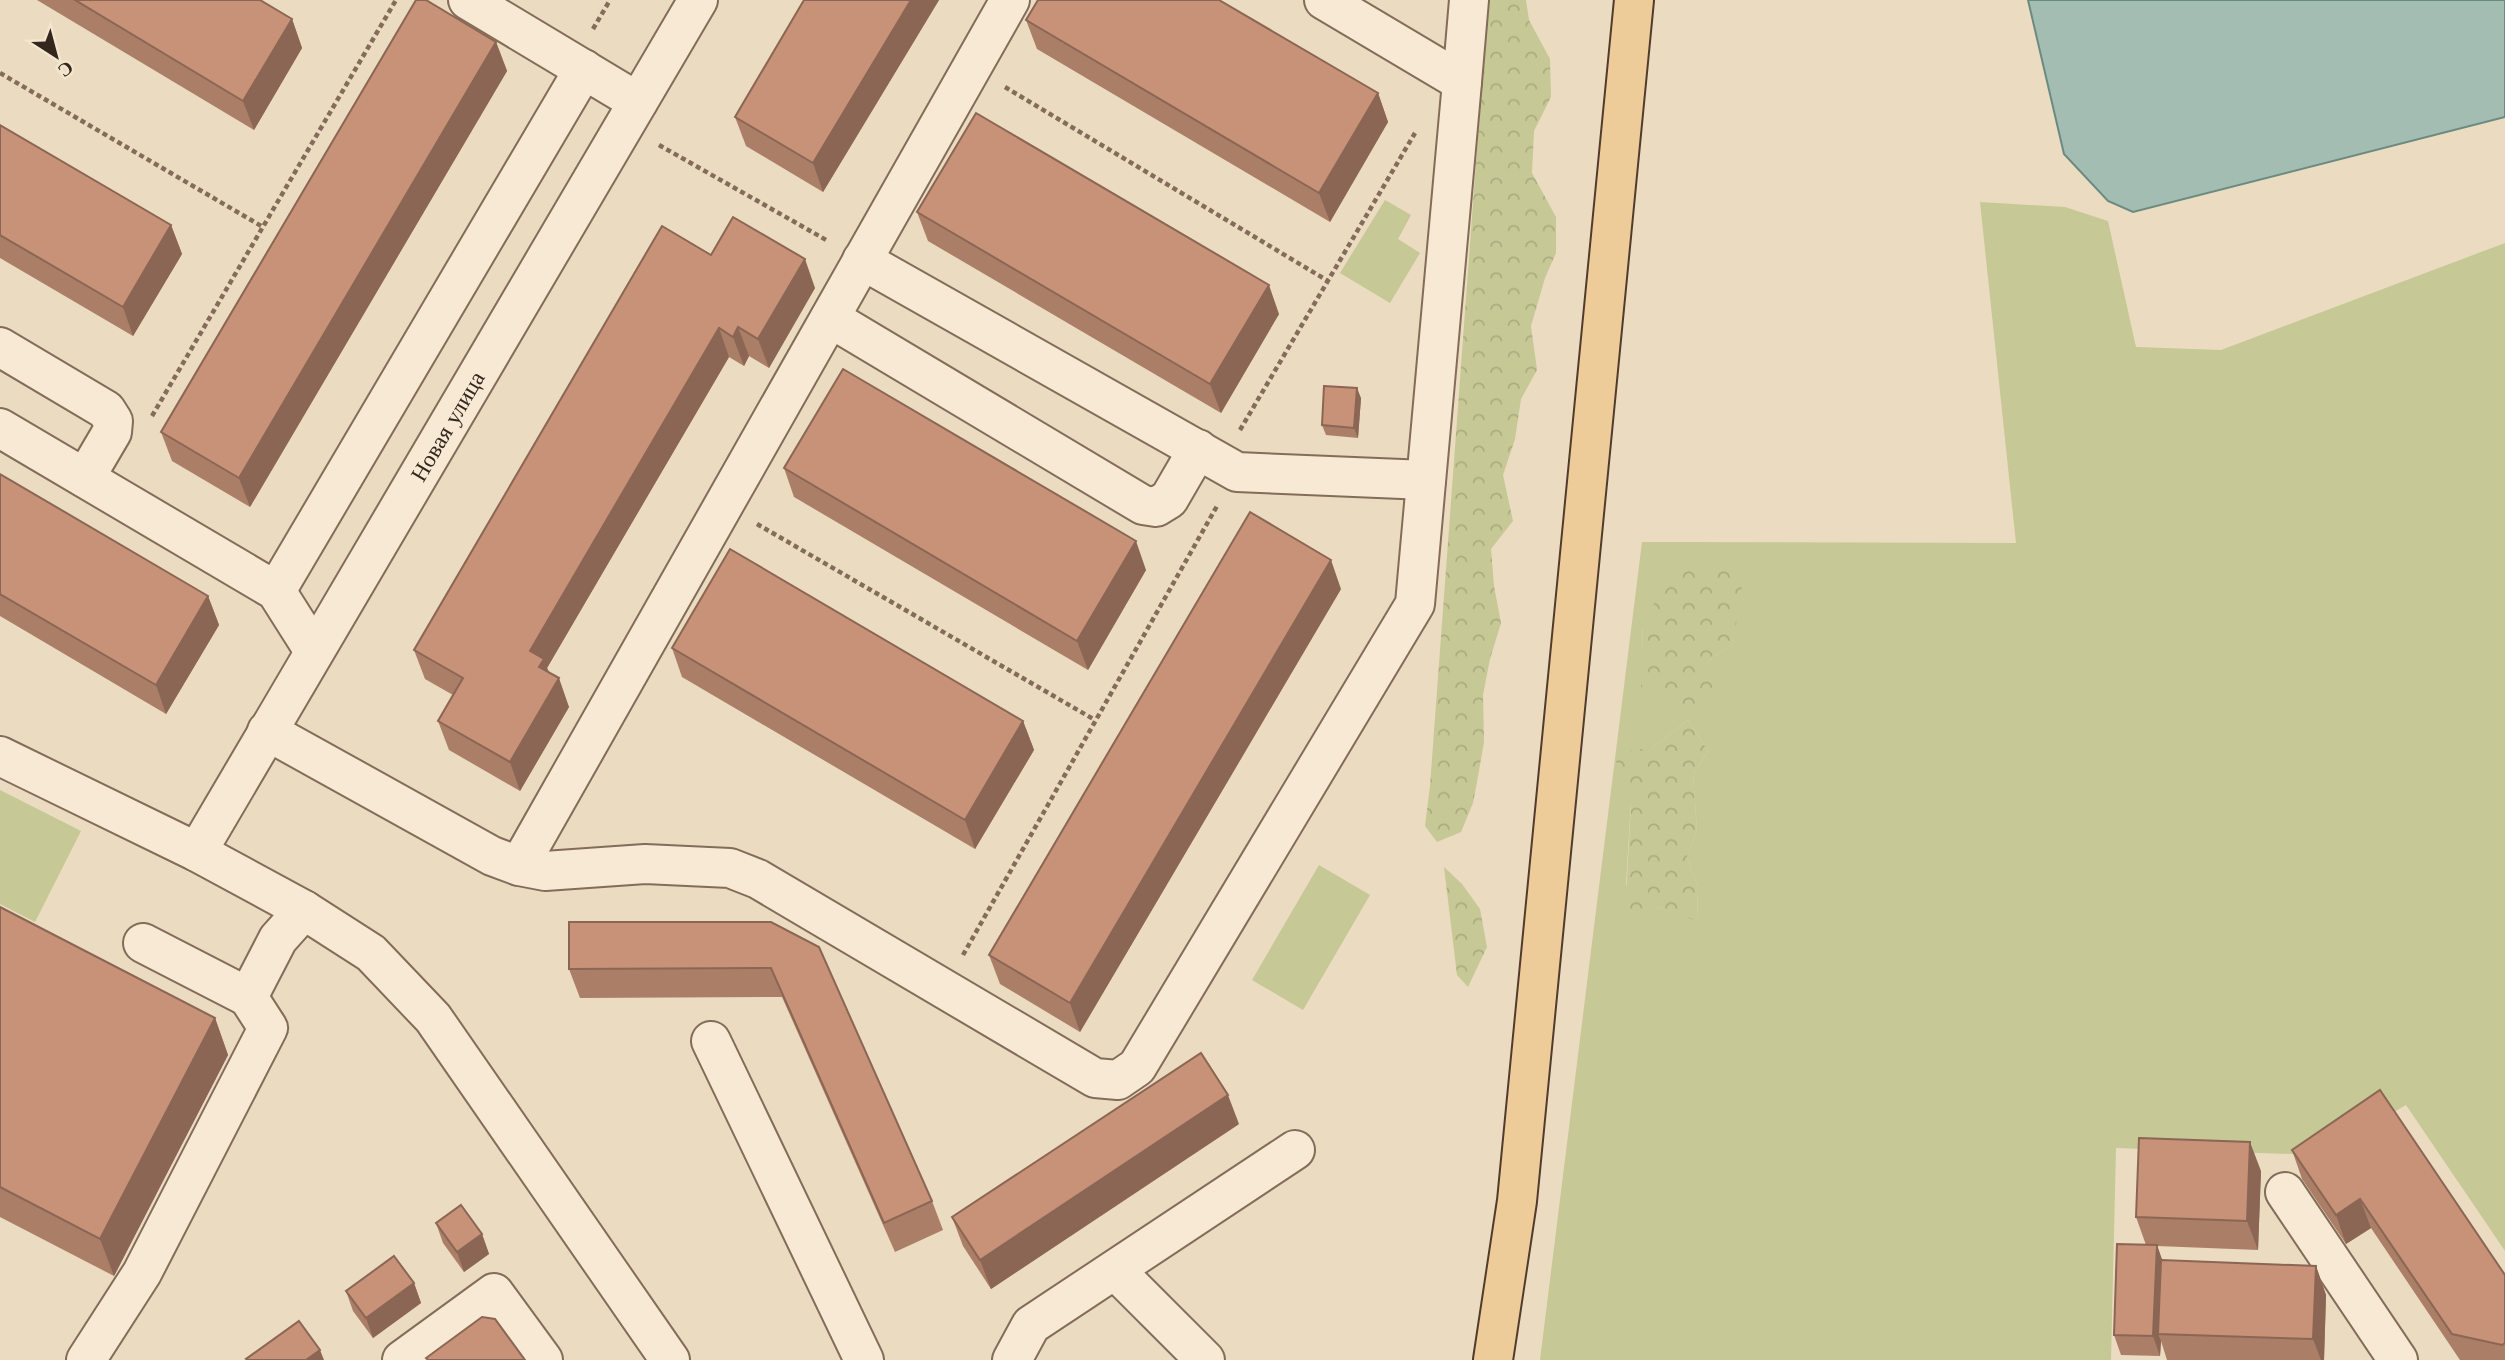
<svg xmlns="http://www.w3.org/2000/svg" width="2505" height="1360" font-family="'Libre Baskerville',serif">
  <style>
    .green { fill: #c6c895; fill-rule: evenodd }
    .forest { fill: url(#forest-crowns) }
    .water { fill: #a3bdb3; stroke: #6b8a80; stroke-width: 2 }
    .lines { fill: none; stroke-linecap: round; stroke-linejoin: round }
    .minor-casing { stroke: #836c59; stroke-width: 42 }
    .major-casing { stroke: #513b2d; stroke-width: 42 }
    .path { stroke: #836c59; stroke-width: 4.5; stroke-dasharray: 5 3.5; stroke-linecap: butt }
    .minor { stroke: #f7e9d3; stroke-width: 38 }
    .major { stroke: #edcc99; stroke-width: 38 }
    .wall { fill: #ab7e67 }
    .shaded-wall { fill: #8b6654 }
    .building { fill: #c79278; stroke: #8b6654; stroke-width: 2 }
    .labels { text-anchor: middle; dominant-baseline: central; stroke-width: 6; stroke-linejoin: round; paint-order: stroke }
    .street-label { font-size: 23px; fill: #33261d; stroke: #f3e6cf }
  </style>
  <defs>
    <pattern id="forest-crowns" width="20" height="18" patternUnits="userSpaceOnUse" patternTransform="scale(1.75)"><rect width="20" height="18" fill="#c6c895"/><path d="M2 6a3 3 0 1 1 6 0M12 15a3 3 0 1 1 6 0" fill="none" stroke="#abac80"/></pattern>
  </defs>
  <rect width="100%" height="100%" fill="#ebdbc0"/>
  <g class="green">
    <polygon points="1385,200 1411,215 1398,239 1420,253 1390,303 1340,273"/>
    <path d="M1980 202 2065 207 2108 221 2136 347 2221 350 2505 243V1251L2406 1105 2319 1155 2116 1148 2111 1360H1540L1642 542 2016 543ZM1735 619 1733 643 1708 661 1643 653 1642 623ZM1688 720 1708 751 1693 775 1697 830 1687 857 1698 887 1697 920 1657 907 1626 885 1634 750 1651 749Z"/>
    <polygon points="0,790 81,831 35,922 0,904"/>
    <polygon points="1319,865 1370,895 1303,1010 1252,980"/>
  </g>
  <g class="forest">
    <polygon points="1488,0 1526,0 1529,20 1550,59 1551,97 1534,131 1532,173 1556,217 1556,253 1545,278 1531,326 1537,370 1521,399 1515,439 1503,475 1513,521 1491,549 1494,586 1501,623 1490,659 1483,695 1484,742 1477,782 1473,803 1461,832 1437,842 1425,826 1430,786"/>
    <polygon points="1723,567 1742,586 1733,643 1708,661 1713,683 1708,711 1678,708 1641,687 1643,653 1642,623 1658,597 1687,570"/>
    <polygon points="1688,720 1708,751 1693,775 1697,830 1687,857 1698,887 1697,921 1657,907 1625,913 1631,805 1618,784 1616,758 1634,749 1651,749"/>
    <polygon points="1444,867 1462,884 1480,909 1487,947 1468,987 1457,975"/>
  </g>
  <polygon class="water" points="2028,0 2505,0 2505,117 2133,212 2108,201 2064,154"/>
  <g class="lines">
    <defs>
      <g id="minor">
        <polyline points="468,0 638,102"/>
        <polyline points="1462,82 1469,0"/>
        <polyline points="862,260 1237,472 1426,480"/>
        <polyline points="830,318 1143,505 1156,507 1169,499 1198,449"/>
        <polyline points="0,347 106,410 113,421 112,432 85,478"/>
        <polyline points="0,428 276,591 314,651"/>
        <polyline points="276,591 584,69"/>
        <polyline points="267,731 492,856 519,866 545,871 645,864 730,868 758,879 1095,1078 1118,1080 1137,1067 1415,604 1462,82 1324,0"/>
        <polyline points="0,756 197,852 304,910 371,953 433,1018 670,1360"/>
        <path id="s1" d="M197 852 698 0"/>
        <polyline points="519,866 1010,0"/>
        <polyline points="143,943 248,997 278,939 304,910"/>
        <polyline points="711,1041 864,1360"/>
        <polyline points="2285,1192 2398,1360"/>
        <polyline points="1115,1270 1205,1360"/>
        <polyline points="86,1360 142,1273 268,1028 248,997"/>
        <polyline points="402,1360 494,1293 543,1360"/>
        <polyline points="1012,1360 1031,1325 1295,1150"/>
      </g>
      <polyline id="major" points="1493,1360 1517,1201 1634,0"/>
    </defs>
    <use href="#minor" class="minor-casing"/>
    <use href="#major" class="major-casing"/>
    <g class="path">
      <polyline points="593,29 610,0"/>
      <polyline points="0,73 263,227"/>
      <polyline points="1005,87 1328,281"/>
      <polyline points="659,145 828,241"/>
      <polyline points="152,416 396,0"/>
      <polyline points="1240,430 1415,133"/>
      <polyline points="757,524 1095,720"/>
      <polyline points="963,955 1217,506"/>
    </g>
    <use href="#minor" class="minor"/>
    <use href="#major" class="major"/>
  </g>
  <g class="wall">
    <polygon points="37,0 260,0 292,19 302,48 254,130"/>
    <polygon points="804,0 939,0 823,192 746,146 735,117"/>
    <polygon points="1026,20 1378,93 1388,122 1330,222 1037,49"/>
    <polygon points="496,42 507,71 250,507 172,461 161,432"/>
    <polygon points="0,125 171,225 182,254 133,336 0,258"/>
    <polygon points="917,212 1279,314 1221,413 928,241"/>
    <polygon points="711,255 815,288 769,368 749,356 744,366 729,357 603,572 547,668 569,707 520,791 449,750 438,721 453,695 425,679 414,650"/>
    <polygon points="1361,398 1358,438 1326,435 1322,425"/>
    <polygon points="784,468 1146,570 1088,670 794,497"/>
    <polygon points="0,474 208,596 219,625 166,714 0,616"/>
    <polygon points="1341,589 1080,1032 1000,984 989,955"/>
    <polygon points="672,648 1023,721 1034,750 975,849 682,677"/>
    <polygon points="0,907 215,1018 228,1055 114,1276 0,1217"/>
    <polygon points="819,947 932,1201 943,1230 895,1252 782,997 580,998 569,969"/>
    <polygon points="1239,1124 991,1289 963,1246 952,1217"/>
    <polygon points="2292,1150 2505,1275 2505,1360 2460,1360 2371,1228 2346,1244 2302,1179"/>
    <polygon points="2261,1171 2258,1250 2157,1246 2162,1260 2316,1266 2326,1295 2324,1360 2167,1360 2161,1341 2160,1356 2121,1355 2114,1335 2146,1245 2136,1217"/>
    <polygon points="436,1223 482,1234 489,1254 464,1272 443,1243"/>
    <polygon points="414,1283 421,1303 373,1338 353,1311 346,1291"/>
  </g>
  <g class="shaded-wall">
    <polygon points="911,0 939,0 823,192 813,163"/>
    <polygon points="292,19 302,48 254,130 243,101"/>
    <polygon points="496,42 507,71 250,507 239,478"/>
    <polygon points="1378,93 1388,122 1330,222 1319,193"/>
    <polygon points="171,225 182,254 133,336 123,307"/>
    <polygon points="805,259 815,288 769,368 758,339"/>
    <polygon points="1269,285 1279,314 1221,413 1210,384"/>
    <polygon points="738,327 749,356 744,366 733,337"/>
    <polygon points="719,328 729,357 547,668 554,686 559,678 569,707 520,791 510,762 530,651"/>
    <polygon points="1357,388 1361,398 1358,438 1354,428"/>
    <polygon points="1136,541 1146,570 1088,670 1077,641"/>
    <polygon points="1331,560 1341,589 1080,1032 1070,1003"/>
    <polygon points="208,596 219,625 166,714 156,685"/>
    <polygon points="1023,721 1034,750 975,849 965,820"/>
    <polygon points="215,1018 228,1055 114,1276 100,1239"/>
    <polygon points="1228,1095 1239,1124 991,1289 980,1260"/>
    <polygon points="2250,1142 2261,1171 2258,1250 2247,1221"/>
    <polygon points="2360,1199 2371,1228 2346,1244 2336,1215"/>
    <polygon points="482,1234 489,1254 464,1272 457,1252"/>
    <polygon points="2157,1245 2164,1265 2158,1334 2161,1341 2160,1356 2153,1336"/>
    <polygon points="2316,1266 2326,1295 2324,1360 2321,1360 2313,1339"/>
    <polygon points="414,1283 421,1303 373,1338 366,1318"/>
    <polygon points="320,1350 324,1360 306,1360"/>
  </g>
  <g class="building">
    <polygon points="75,0 260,0 292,19 243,101"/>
    <polygon points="416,0 426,0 496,42 239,478 161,432"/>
    <polygon points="804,0 911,0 813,163 735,117"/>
    <polygon points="1038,0 1219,0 1378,93 1319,193 1026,20"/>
    <polygon points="976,113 1269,285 1210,384 917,212"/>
    <polygon points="0,125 171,225 123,307 0,235"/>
    <polygon points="733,217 805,259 758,339 738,327 733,337 719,328 593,543 530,651 544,659 539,667 559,678 510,762 438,721 463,678 414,650 662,226 711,255"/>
    <polygon points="843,369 1136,541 1077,641 784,468"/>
    <polygon points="1324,386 1357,388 1354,428 1322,425"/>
    <polygon points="0,474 208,596 156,685 0,594"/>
    <polygon points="1250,512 1331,560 1070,1003 989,955"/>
    <polygon points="730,549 1023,721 965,820 672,648"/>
    <polygon points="0,907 215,1018 100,1239 0,1187"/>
    <polygon points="569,922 771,922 819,947 932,1201 884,1223 771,968 569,969"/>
    <polygon points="1201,1053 1228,1095 980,1260 952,1217"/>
    <polygon points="2380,1090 2505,1275 2505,1343 2502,1345 2452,1334 2360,1199 2336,1215 2292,1150"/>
    <polygon points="2139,1138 2250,1142 2247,1221 2136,1217"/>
    <polygon points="461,1205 482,1234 457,1252 436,1223"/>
    <polygon points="2117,1244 2157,1245 2153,1336 2114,1335"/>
    <polygon points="394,1256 414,1283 366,1318 346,1291"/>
    <polygon points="2161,1260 2316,1266 2313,1339 2158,1334"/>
    <polygon points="482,1317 495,1319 525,1360 428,1360 426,1358"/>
    <polygon points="299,1321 320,1350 306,1360 247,1360 246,1359"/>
  </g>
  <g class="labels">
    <g class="street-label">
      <text stroke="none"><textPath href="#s1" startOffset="494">Новая улица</textPath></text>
    </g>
  </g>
  <g transform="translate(56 56) rotate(144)" stroke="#f3e6cf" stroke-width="5" paint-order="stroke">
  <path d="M0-5L12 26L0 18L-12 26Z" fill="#33261d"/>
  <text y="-10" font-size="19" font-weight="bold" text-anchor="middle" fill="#33261d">С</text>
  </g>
</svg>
